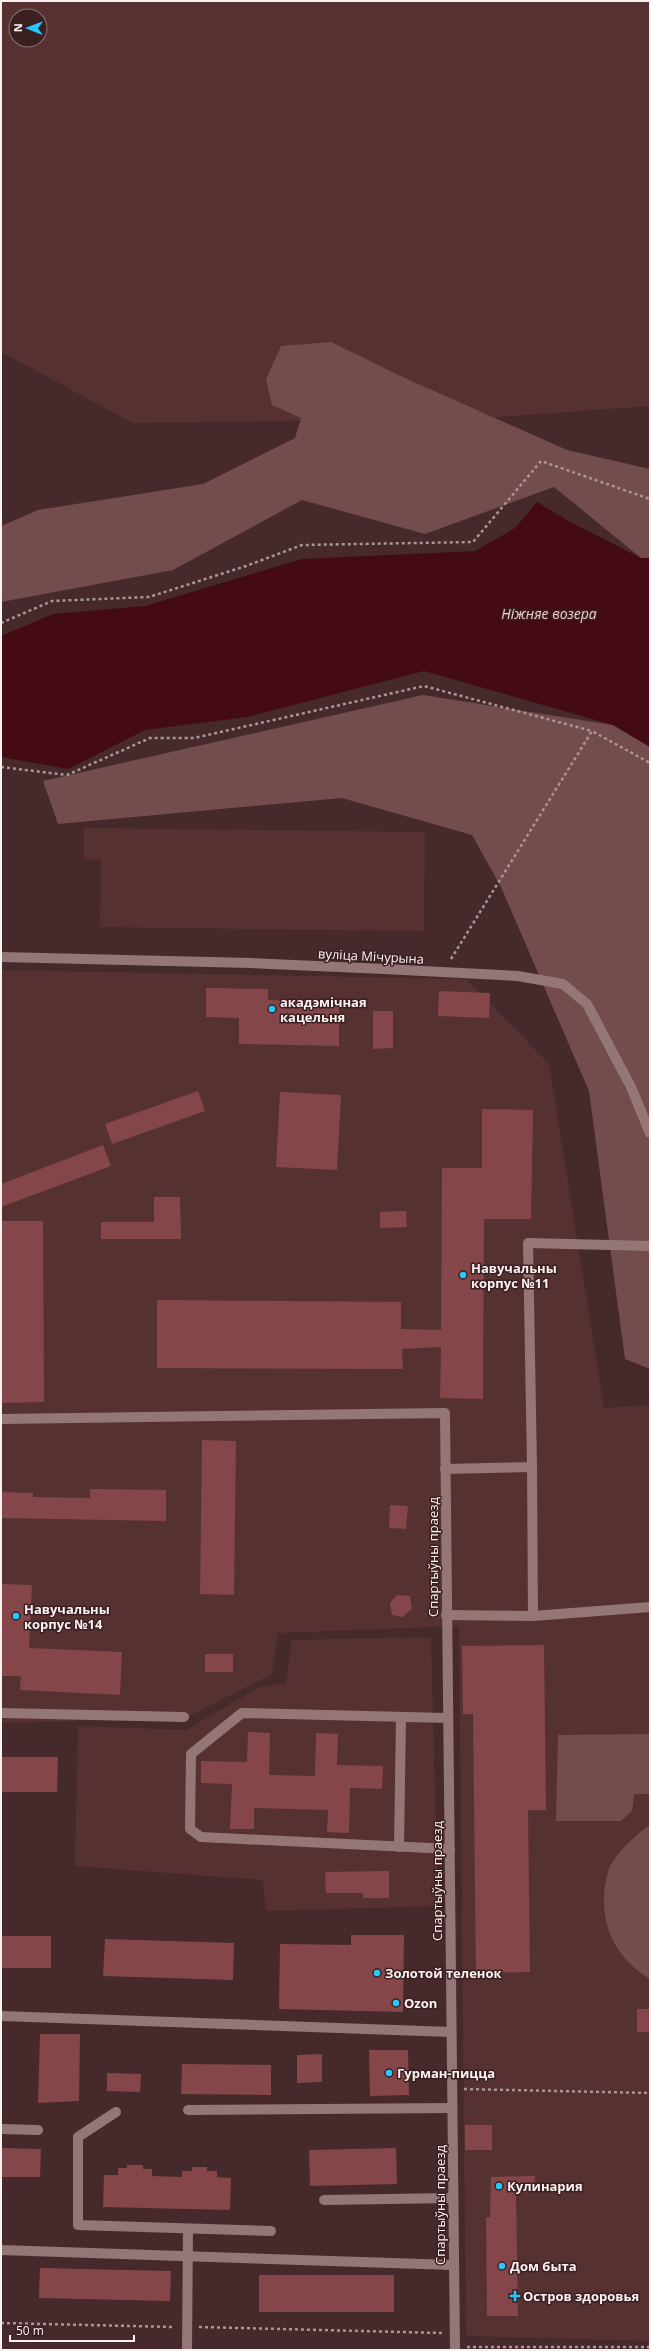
<svg xmlns="http://www.w3.org/2000/svg" width="651" height="2351" font-family="'Open Sans',sans-serif">
  <style>
    .built { fill: #553132; fill-rule: evenodd }
    .green { fill: #734c4e }
    .water { fill: #440b14 }
    .building { fill: #854649 }
    .lines { fill: none; stroke-linecap: round; stroke-linejoin: round }
    .path { stroke: #a99696; stroke-width: 2.5; stroke-dasharray: 3 3; stroke-linecap: butt }
    .minor { stroke: #957676; stroke-width: 10 }
    .poi-dot { fill: #26c9fe; stroke: #3b2021; stroke-width: 1.5 }
    .labels { text-anchor: middle; dominant-baseline: central; stroke-width: 3; stroke-linejoin: round; paint-order: stroke }
    .street-label { font-size: 13px; fill: #fdf1f1; stroke: #3b2021 }
    .poi-label { font-size: 13px; font-weight: bold; fill: #fdf1f1; stroke: #3b2021; text-anchor: start }
    .water-label { font-size: 14px; font-style: italic; fill: #f3cacb; stroke: #3b2021 }
  </style>
  <rect width="100%" height="100%" fill="#462a2b"/>
  <g class="built">
    <path d="M1 1H650V406L485 418 133 423 1 352ZM16 16H40V40H16Z"/>
    <polygon points="84,828 425,832 424,931 100,927 101,860 84,859"/>
    <polygon points="1,970 466,979 549,1064 604,1408 650,1405 650,2341 466,2336 459,1626 278,1633 272,1674 185,1718 1,1723"/>
    <polygon points="431,1637 438,1906 266,1911 263,1880 75,1866 78,1726 186,1730 260,1687 286,1683 292,1640"/>
  </g>
  <g class="green">
    <polygon points="331,342 407,379 567,450 650,469 650,558 641,558 554,487 425,534 302,500 173,570 1,602 1,526 38,510 203,484 295,438 301,418 272,405 266,379 281,346"/>
    <polygon points="423,695 613,725 650,747 650,1369 625,1359 589,1091 501,887 472,835 342,798 58,824 43,781"/>
    <polygon points="650,1734 650,1794 634,1794 632,1811 621,1821 556,1821 558,1735"/>
    <path d="M650 1825V1979C611 1956 596 1916 608 1872 611 1858 638 1832 650 1825Z"/>
  </g>
  <polygon class="water" points="537,502 570,522 641,558 650,558 650,747 613,725 424,671 247,717 145,730 68,769 1,757 1,636 53,614 145,606 302,559 475,551 515,528"/>
  <g class="building">
    <polygon points="206,988 268,989 268,1000 339,1001 339,1046 239,1044 239,1018 206,1017"/>
    <polygon points="439,991 490,993 489,1018 438,1016"/>
    <polygon points="373,1011 393,1011 393,1048 373,1049"/>
    <polygon points="198,1091 205,1111 112,1144 105,1124"/>
    <polygon points="280,1092 341,1095 337,1170 276,1167"/>
    <polygon points="482,1109 533,1110 531,1219 484,1219 483,1399 440,1398 441,1347 402,1349 403,1369 157,1368 157,1300 401,1302 401,1329 441,1330 442,1168 482,1168"/>
    <polygon points="103,1145 111,1166 1,1207 1,1184"/>
    <polygon points="154,1197 180,1197 181,1239 101,1239 101,1222 154,1222"/>
    <polygon points="406,1211 407,1227 380,1228 380,1212"/>
    <polygon points="1,1221 43,1221 44,1402 1,1403"/>
    <polygon points="202,1440 236,1441 234,1595 200,1594"/>
    <polygon points="90,1489 166,1490 166,1521 1,1518 1,1492 33,1493 33,1497 90,1498"/>
    <polygon points="390,1505 408,1506 406,1529 389,1528"/>
    <polygon points="1,1584 32,1585 29,1648 122,1652 120,1695 20,1690 21,1676 1,1676"/>
    <polygon points="397,1595 410,1596 412,1609 402,1617 392,1615 390,1603"/>
    <polygon points="544,1645 546,1810 528,1810 530,1972 476,1973 473,1714 463,1714 462,1646"/>
    <rect x="205" y="1654" width="28" height="18"/>
    <polygon points="248,1732 270,1733 269,1775 315,1776 316,1733 338,1734 337,1765 383,1766 382,1789 350,1788 349,1833 327,1832 328,1810 254,1808 254,1829 230,1829 232,1784 201,1783 201,1761 247,1762"/>
    <polygon points="1,1757 58,1757 57,1792 1,1792"/>
    <polygon points="389,1871 389,1898 363,1898 363,1893 326,1893 325,1872"/>
    <polygon points="351,1935 404,1935 403,2012 279,2009 280,1944 351,1945"/>
    <rect x="1" y="1936" width="50" height="32"/>
    <polygon points="105,1939 234,1943 233,1980 103,1976"/>
    <rect x="637" y="2009" width="13" height="23"/>
    <polygon points="40,2034 80,2034 79,2101 38,2103"/>
    <polygon points="369,2050 408,2050 409,2095 370,2096"/>
    <polygon points="322,2054 322,2082 297,2083 297,2055"/>
    <polygon points="182,2064 271,2065 271,2095 181,2094"/>
    <polygon points="107,2073 141,2074 140,2092 107,2091"/>
    <rect x="465" y="2125" width="27" height="25"/>
    <polygon points="1,2148 41,2149 40,2177 1,2177"/>
    <polygon points="396,2148 397,2184 310,2186 309,2150"/>
    <polygon points="127,2165 143,2165 143,2169 152,2169 152,2176 182,2177 182,2171 192,2171 192,2167 207,2167 207,2171 217,2171 217,2177 231,2178 230,2210 103,2207 104,2175 118,2175 118,2168 127,2168"/>
    <polygon points="535,2176 534,2192 516,2193 518,2316 487,2316 486,2217 490,2217 491,2177"/>
    <polygon points="40,2268 171,2271 170,2301 39,2298"/>
    <rect x="259" y="2275" width="135" height="37"/>
  </g>
  <g class="lines">
    <g class="path">
      <polyline points="1,623 52,601 149,597 246,566 302,545 473,542 541,461 650,499"/>
      <polyline points="1,767 67,775 150,738 194,738 424,686 592,731"/>
      <polyline points="451,959 592,731 650,763"/>
      <polyline points="464,2089 650,2093"/>
      <polyline points="1,2323 174,2327"/>
      <polyline points="199,2327 442,2333"/>
      <polyline points="467,2347 650,2347"/>
    </g>
    <g class="minor">
      <polyline points="1,957 251,963 384,969 518,976 563,984 587,1004 631,1087 650,1133"/>
      <polyline points="1,1419 445,1413 455,2350"/>
      <polyline points="445,1469 532,1467 528,1243 650,1246"/>
      <polyline points="446,1615 533,1616 532,1467"/>
      <polyline points="533,1616 650,1607"/>
      <polyline points="1,1713 184,1717"/>
      <polyline points="448,1718 242,1713 191,1754 190,1829 201,1837 450,1849"/>
      <polyline points="399,1847 401,1717"/>
      <polyline points="1,2016 451,2032"/>
      <polyline points="188,2110 452,2108"/>
      <polyline points="116,2112 78,2137 78,2225 271,2231"/>
      <polyline points="1,2129 38,2130"/>
      <polyline points="324,2200 452,2198"/>
      <polyline points="1,2250 453,2265"/>
      <polyline points="187,2350 188,2229"/>
    </g>
  </g>
  <g class="poi-dot">
    <circle cx="272" cy="1009" r="4"/>
    <circle cx="463" cy="1275" r="4"/>
    <circle cx="16" cy="1616" r="4"/>
    <circle cx="377" cy="1973" r="4"/>
    <circle cx="396" cy="2003" r="4"/>
    <circle cx="389" cy="2073" r="4"/>
    <circle cx="499" cy="2186" r="4"/>
    <circle cx="502" cy="2266" r="4"/>
    <path d="M513 2290h4v4h4v4h-4v4h-4v-4h-4v-4h4z"/>
  </g>
  <g class="labels">
    <g class="street-label">
      <text transform="translate(371 956) rotate(3)">вуліца Мічурына</text>
      <text transform="translate(433 1557) rotate(-90)">Спартыўны праезд</text>
      <text transform="translate(437 1881) rotate(-90)">Спартыўны праезд</text>
      <text transform="translate(440 2205) rotate(-90)">Спартыўны праезд</text>
    </g>
    <g class="poi-label">
      <text x="280" y="1002">акадэмічная<tspan x="280" dy="15">кацельня</tspan></text>
      <text x="471" y="1268">Навучальны<tspan x="471" dy="15">корпус №11</tspan></text>
      <text x="24" y="1609">Навучальны<tspan x="24" dy="15">корпус №14</tspan></text>
      <text x="385" y="1973">Золотой теленок</text>
      <text x="404" y="2003">Ozon</text>
      <text x="397" y="2073">Гурман-пицца</text>
      <text x="507" y="2186">Кулинария</text>
      <text x="510" y="2266">Дом быта</text>
      <text x="523" y="2296">Остров здоровья</text>
    </g>
    <g class="water-label">
      <text x="549" y="613">Ніжняе возера</text>
    </g>
  </g>
  <rect width="651" height="2351" fill="none" stroke="#fdf1f1" stroke-width="4"/>
  <g transform="translate(28 28) rotate(271)"><circle r="19" fill="#3b2021" stroke="#897474"/>
  <path d="M0-3L7 15L0 10L-7 15Z" fill="#26c9fe"/>
  <text y="-6" font-size="11" font-weight="bold" text-anchor="middle" fill="#fdf1f1">N</text>
  </g>
  <path d="M10 2335v6h124v-6" fill="none" stroke="#fdf1f1" stroke-width="2"/>
  <text x="16" y="2335" font-size="12" fill="#fdf1f1" stroke="#3b2021" stroke-width="3" paint-order="stroke">50 m</text>
</svg>
